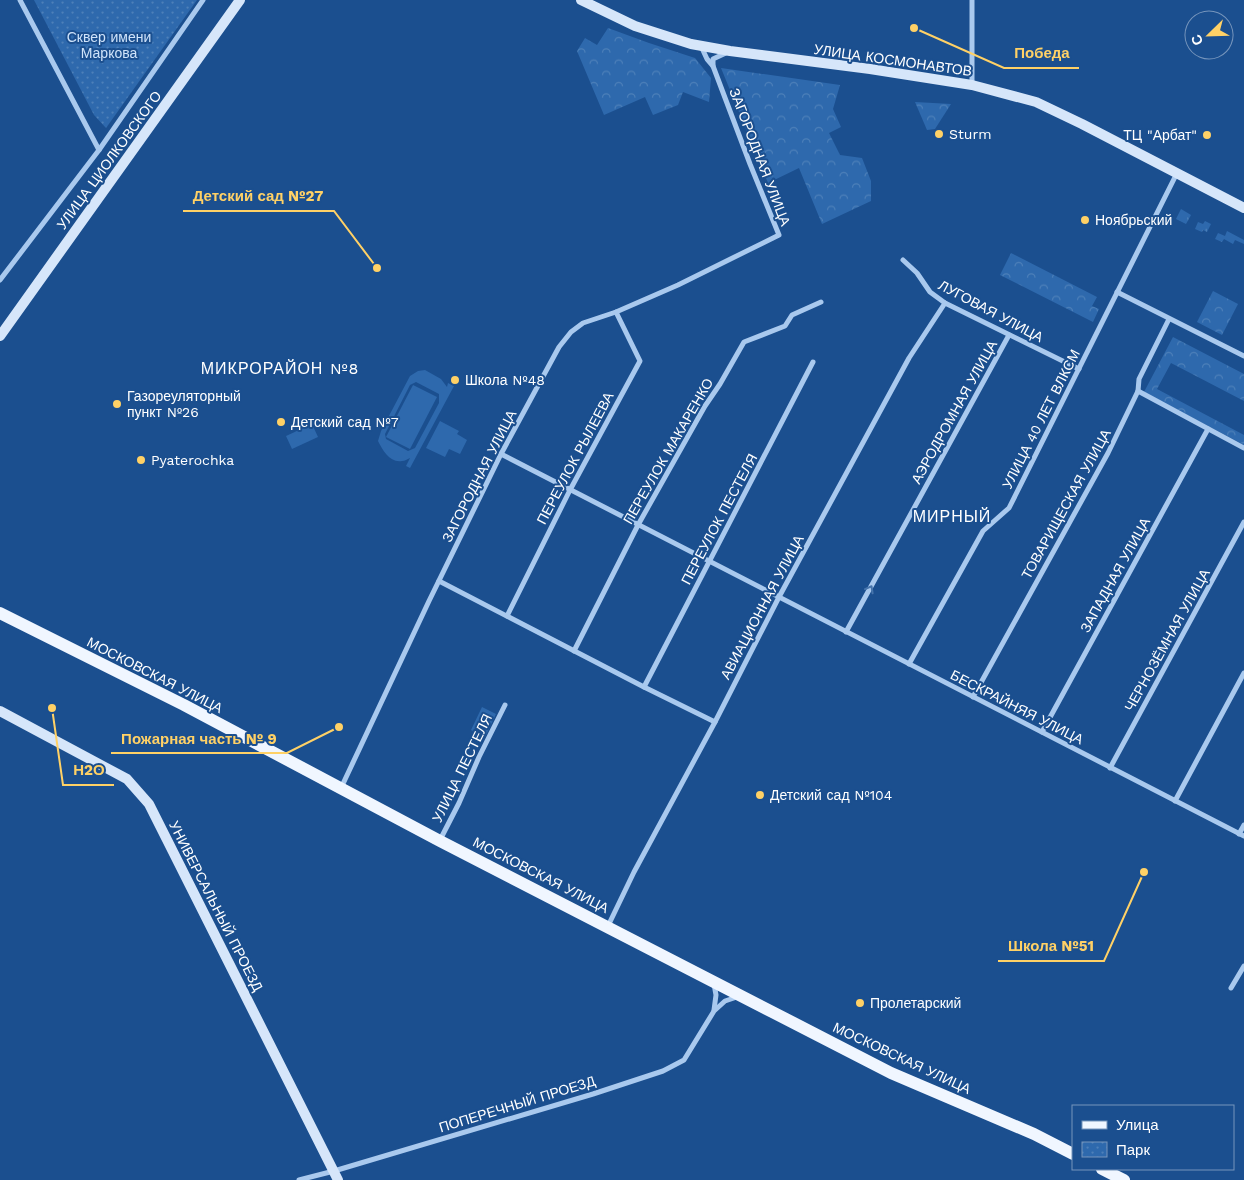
<svg xmlns="http://www.w3.org/2000/svg" width="1244" height="1180" font-family="'Work Sans',sans-serif">
  <style>
    .grass { fill: url(#grass-tufts) }
    .forest { fill: url(#forest-crowns) }
    .park { fill: url(#park-dots) }
    .pitch { fill: #2e69ad; fill-rule: evenodd }
    .lines { fill: none; stroke-linecap: round; stroke-linejoin: round }
    .street { stroke: #a9c9ee; stroke-width: 5 }
    .secondary { stroke: #d6e6fa; stroke-width: 10 }
    .primary { stroke: #f0f6ff; stroke-width: 12 }
    .oneway { stroke: #4674ac }
    .poi-dot { fill: #ffd166; stroke: #1b4f8f; stroke-width: 2 }
    .labels { text-anchor: middle; dominant-baseline: central; stroke-width: 4; stroke-linejoin: round; paint-order: stroke }
    .park-label { font-size: 14px; fill: #cfe3fa; stroke: #1b4f8f }
    .street-label { font-size: 14px; fill: #fff; stroke: #1b4f8f }
    .poi-label { font-size: 14px; fill: #fff; stroke: #1b4f8f; text-anchor: start }
    .quarter-label { font-size: 16px; letter-spacing: 1px; fill: #fff; stroke: #1b4f8f }
    .leader { fill: none; stroke: #ffd166; stroke-width: 2 }
    .callout-dot { fill: #ffd166; stroke: #1b4f8f; stroke-width: 2 }
    .callout-label { font-size: 15px; text-anchor: middle; font-weight: bold; fill: #ffd166; stroke: #1b4f8f; stroke-width: 4; stroke-linejoin: round; paint-order: stroke }
  </style>
  <defs>
    <pattern id="grass-tufts" width="24" height="20" patternUnits="userSpaceOnUse" patternTransform="scale(1.25)"><rect width="24" height="20" fill="#2e69ad"/><path d="M3 7l-1-3M5 7V3M7 7l1-3M15 17l-1-3M17 17v-4M19 17l1-3" fill="none" stroke="#4d80b9"/></pattern>
    <pattern id="forest-crowns" width="20" height="18" patternUnits="userSpaceOnUse" patternTransform="scale(1.25)"><rect width="20" height="18" fill="#2e69ad"/><path d="M2 6a3 3 0 1 1 6 0M12 15a3 3 0 1 1 6 0" fill="none" stroke="#4d80b9"/></pattern>
    <pattern id="park-dots" width="8" height="8" patternUnits="userSpaceOnUse" patternTransform="scale(1.25)"><rect width="8" height="8" fill="#2e69ad"/><path d="M2 2h.1M6 6h.1" fill="none" stroke="#4d80b9" stroke-width="1.8" stroke-linecap="round"/></pattern>
  </defs>
  <rect width="100%" height="100%" fill="#1b4f8f"/>
  <g class="grass">
    <polygon points="1181,209 1191,215 1186,224 1176,219"/>
    <polygon points="1205,221 1211,224 1207,232 1203,230 1202,232 1195,229 1198,222 1203,224"/>
    <polygon points="1227,231 1244,240 1244,244 1235,240 1233,244 1224,239 1222,242 1215,239 1218,233 1225,236"/>
  </g>
  <g class="forest">
    <polygon points="608,28 649,43 695,58 711,78 709,102 683,92 678,105 653,115 645,97 604,115 577,51 585,38 597,45"/>
    <polygon points="721,68 840,85 833,109 841,127 829,133 840,155 862,158 871,181 871,201 822,224 799,168 768,183"/>
    <polygon points="915,102 951,104 935,129 927,130"/>
    <polygon points="1011,253 1097,297 1092,306 1099,309 1093,322 1000,275"/>
    <polygon points="1213,291 1238,304 1222,335 1197,322"/>
    <polygon points="1173,337 1244,374 1244,401 1171,363 1157,389 1244,435 1244,445 1144,392"/>
  </g>
  <polygon class="park" points="34,0 197,0 106,128 94,115"/>
  <g class="pitch">
    <path d="M425 370 441 379 447 387 448 383 454 386 410 468 406 466 410 458C407 459 405 461 402 461 390 463 383 451 378 441L381 431 410 376 418 371ZM416 382 439 394V403L415 448 408 451 386 439 385 434 410 385Z"/>
    <polygon points="413,385 437,397 410,449 386,437"/>
    <polygon points="440,421 459,431 457,434 467,440 460,454 449,449 445,457 426,448"/>
    <polygon points="312,424 318,437 292,449 286,436"/>
    <polygon points="482,707 496,714 485,737 471,730"/>
  </g>
  <g class="lines">
    <g class="street">
      <polyline points="20,0 99,150"/>
      <polyline points="713,66 713,59 728,52"/>
      <polyline points="972,85 972,0"/>
      <polyline points="903,260 917,273 930,292 945,303 1079,369"/>
      <polyline points="0,280 99,150 203,0"/>
      <polyline points="1117,292 1244,356"/>
      <polyline points="1138,391 1244,448"/>
      <polyline points="501,454 1244,836"/>
      <polyline points="439,581 644,687 715,722"/>
      <polyline points="507,616 570,490 640,361 616,312"/>
      <polyline points="846,632 1009,335"/>
      <polyline points="574,651 638,525 705,406 720,384 744,342 785,326 792,315 821,302"/>
      <polyline points="909,664 983,531 1009,508 1177,173"/>
      <polyline points="644,687 813,362"/>
      <polyline points="973,697 1108,453 1138,391 1139,379 1169,319"/>
      <polyline points="1042,732 1208,429"/>
      <polyline points="1110,768 1244,522"/>
      <polyline points="341,788 429,601 501,454 559,347 571,332 583,323 616,312 678,285 779,235 750,164 713,66 707,59 701,46"/>
      <polyline points="1175,801 1244,673"/>
      <polyline points="1239,834 1244,825"/>
      <polyline points="440,840 459,803 479,757 505,705"/>
      <polyline points="608,926 634,872 715,722 779,597 909,358 945,303"/>
      <polyline points="714,984 716,995 714,1010"/>
      <polyline points="1231,988 1244,966"/>
      <polyline points="299,1180 334,1171 593,1094 663,1071 684,1060 714,1011 725,1001 737,997"/>
    </g>
    <g class="secondary">
      <polyline points="581,0 635,26 691,44 730,51 870,69 972,85 1036,102 1082,124 1244,208"/>
      <polyline points="0,336 240,0"/>
      <polyline points="0,711 127,779 149,804 338,1180"/>
    </g>
    <g class="primary">
      <polyline points="0,613 184,705 440,841 891,1073 1034,1134 1073,1154"/>
      <polyline points="1102,1169 1124,1180"/>
    </g>
  </g>
  <defs><path id="oneway-chevron" d="M-2-3.5L2.5 0L-2 3.5" fill="none" stroke-width="1.6" stroke-linecap="round" stroke-linejoin="round" transform="scale(1.25)"/></defs>
  <use class="oneway" href="#oneway-chevron" transform="translate(870 589) rotate(-61)"/>
  <g class="poi-dot">
    <circle cx="939" cy="134" r="5"/>
    <circle cx="1207" cy="135" r="5"/>
    <circle cx="1085" cy="220" r="5"/>
    <circle cx="455" cy="380" r="5"/>
    <circle cx="117" cy="404" r="5"/>
    <circle cx="281" cy="422" r="5"/>
    <circle cx="141" cy="460" r="5"/>
    <circle cx="760" cy="795" r="5"/>
    <circle cx="860" cy="1003" r="5"/>
  </g>
  <g class="labels">
    <g class="park-label">
      <text x="109" y="37">Сквер имени<tspan x="109" dy="16">Маркова</tspan></text>
    </g>
    <g class="street-label">
      <text transform="translate(893 60) rotate(8)">УЛИЦА КОСМОНАВТОВ</text>
      <text transform="translate(760 157) rotate(69)">ЗАГОРОДНАЯ УЛИЦА</text>
      <text transform="translate(109 160) rotate(-54)">УЛИЦА ЦИОЛКОВСКОГО</text>
      <text transform="translate(991 311) rotate(28)">ЛУГОВАЯ УЛИЦА</text>
      <text transform="translate(954 412) rotate(-61)">АЭРОДРОМНАЯ УЛИЦА</text>
      <text transform="translate(1041 419) rotate(-63)">УЛИЦА 40 ЛЕТ ВЛКСМ</text>
      <text transform="translate(668 451) rotate(-60)">ПЕРЕУЛОК МАКАРЕНКО</text>
      <text transform="translate(575 458) rotate(-62)">ПЕРЕУЛОК РЫЛЕЕВА</text>
      <text transform="translate(479 476) rotate(-63)">ЗАГОРОДНАЯ УЛИЦА</text>
      <text transform="translate(1066 504) rotate(-61)">ТОВАРИЩЕСКАЯ УЛИЦА</text>
      <text transform="translate(719 519) rotate(-62)">ПЕРЕУЛОК ПЕСТЕЛЯ</text>
      <text transform="translate(1115 575) rotate(-61)">ЗАПАДНАЯ УЛИЦА</text>
      <text transform="translate(762 607) rotate(-62)">АВИАЦИОННАЯ УЛИЦА</text>
      <text transform="translate(1167 640) rotate(-61)">ЧЕРНОЗЁМНАЯ УЛИЦА</text>
      <text transform="translate(155 675) rotate(27)">МОСКОВСКАЯ УЛИЦА</text>
      <text transform="translate(1017 707) rotate(27)">БЕСКРАЙНЯЯ УЛИЦА</text>
      <text transform="translate(462 768) rotate(-64)">УЛИЦА ПЕСТЕЛЯ</text>
      <text transform="translate(541 875) rotate(27)">МОСКОВСКАЯ УЛИЦА</text>
      <text transform="translate(216 906) rotate(63)">УНИВЕРСАЛЬНЫЙ ПРОЕЗД</text>
      <text transform="translate(902 1058) rotate(25)">МОСКОВСКАЯ УЛИЦА</text>
      <text transform="translate(517 1104) rotate(-17)">ПОПЕРЕЧНЫЙ ПРОЕЗД</text>
    </g>
    <g class="poi-label">
      <text x="949" y="134">Sturm</text>
      <text x="1197" y="135" text-anchor="end">ТЦ "Арбат"</text>
      <text x="1095" y="220">Ноябрьский</text>
      <text x="465" y="380">Школа №48</text>
      <text x="127" y="396">Газореуляторный<tspan x="127" dy="16">пункт №26</tspan></text>
      <text x="291" y="422">Детский сад №7</text>
      <text x="151" y="460">Pyaterochka</text>
      <text x="770" y="795">Детский сад №104</text>
      <text x="870" y="1003">Пролетарский</text>
    </g>
    <g class="quarter-label">
      <text x="280" y="368">МИКРОРАЙОН №8</text>
      <text x="952" y="516">МИРНЫЙ</text>
    </g>
  </g>
  <path class="leader" d="M914 28L1004 68H1079M377 268L334 211H183M339 727L287 753H111M52 708L63 785H114M1144 872L1104 961H998"/>
  <g class="callout-dot">
    <circle cx="914" cy="28" r="5"/>
    <circle cx="377" cy="268" r="5"/>
    <circle cx="339" cy="727" r="5"/>
    <circle cx="52" cy="708" r="5"/>
    <circle cx="1144" cy="872" r="5"/>
  </g>
  <g class="callout-label">
    <text x="1042" y="58">Победа</text>
    <text x="258" y="201">Детский сад №27</text>
    <text x="199" y="744">Пожарная часть № 9</text>
    <text x="89" y="775">Н2О</text>
    <text x="1051" y="951">Школа №51</text>
  </g>
  <rect x="1072" y="1105" width="162" height="65" fill="#1b4f8f" stroke="#7695bc"/>
  <rect x="1082" y="1121" width="25" height="8" fill="#f0f6ff" stroke="#7695bc"/>
  <text x="1116" y="1130" font-size="15" fill="#ffffff">Улица</text>
  <rect x="1082" y="1142" width="25" height="15" fill="url(#park-dots)" stroke="#7695bc"/>
  <text x="1116" y="1155" font-size="15" fill="#ffffff">Парк</text>
  <g transform="translate(1209 35) rotate(247)"><circle r="24" fill="#1b4f8f" stroke="#7695bc"/>
  <path d="M0-4L9 19L0 12L-9 19Z" fill="#ffd166"/>
  <text y="-8" font-size="14" font-weight="bold" text-anchor="middle" fill="#ffffff">С</text>
  </g>
</svg>
